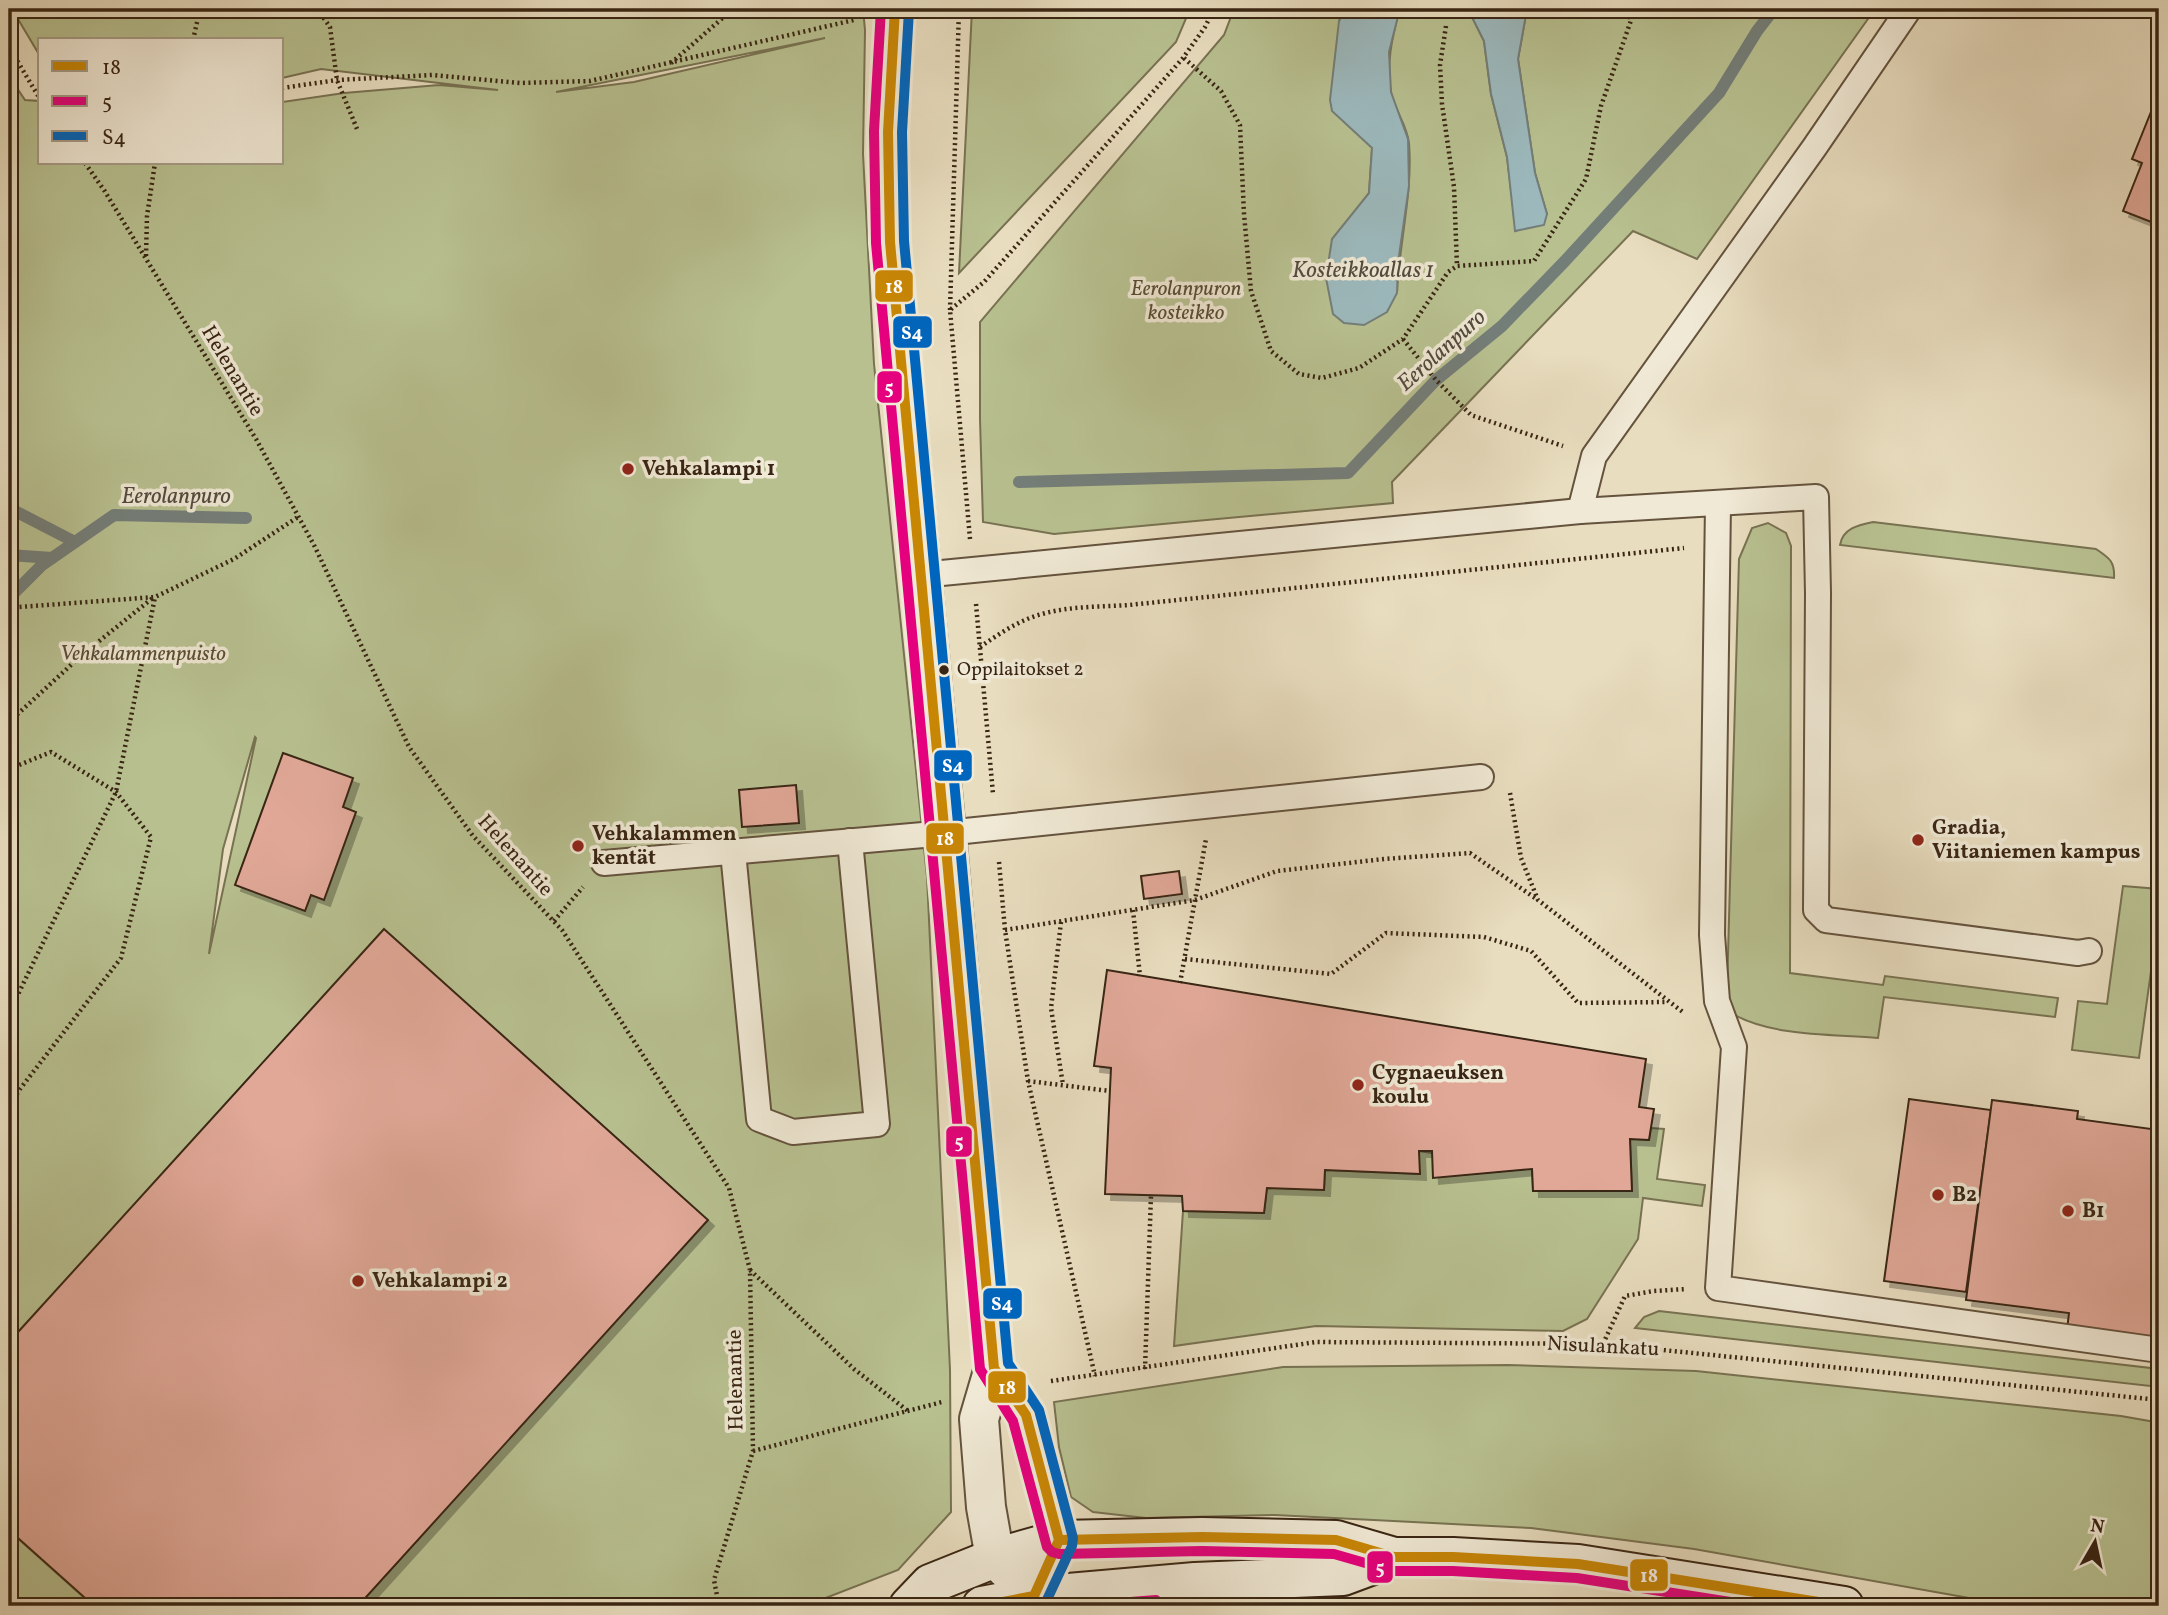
<svg xmlns="http://www.w3.org/2000/svg" width="2168" height="1615" font-family="Vollkorn,serif">
  <style>
    .green { fill: #b8c090; stroke: #787252; stroke-width: 2; fill-rule: evenodd }
    .water { fill: #9cb9bd; stroke: #747e79; stroke-width: 2 }
    .lines { fill: none; stroke-linecap: round; stroke-linejoin: round }
    .stream { stroke: #747e79; stroke-width: 12 }
    .building { fill: #e1a898; stroke: #392513; stroke-width: 2; filter: url(#shadow) }
    .service-casing { stroke: #65533e; stroke-width: 28 }
    .tertiary-casing { stroke: #65533e; stroke-width: 42 }
    .secondary-casing { stroke: #392513; stroke-width: 42 }
    .path { stroke: #392513; stroke-width: 4.5; stroke-dasharray: 2 3.5; stroke-linecap: butt }
    .service { stroke: #f0e9d5; stroke-width: 24 }
    .tertiary { stroke: #f0e9d5; stroke-width: 38 }
    .secondary { stroke: #f0e9d5; stroke-width: 38 }
    .bus-1-casing { stroke: #f0e9d5; stroke-width: 16 }
    .bus-2-casing { stroke: #f0e9d5; stroke-width: 16 }
    .bus-3-casing { stroke: #f0e9d5; stroke-width: 16 }
    .bus-1 { stroke: #c88605; stroke-width: 10 }
    .bus-2 { stroke: #e5007d; stroke-width: 10 }
    .bus-3 { stroke: #0065bd; stroke-width: 10 }
    .poi-dot { fill: #8f2418; stroke: #f0e9d5; stroke-width: 2.5 }
    .bus-dot { fill: #392513; stroke: #f0e9d5; stroke-width: 2.5 }
    .labels { text-anchor: middle; dominant-baseline: central; stroke-width: 7; stroke-linejoin: round; paint-order: stroke }
    .bus-label { font-size: 19px; fill: #392513; stroke: #f0e9d5; text-anchor: start }
    .park-label { font-size: 21px; font-style: italic; fill: #594c32; stroke: #f0e9d5 }
    .street-label { font-size: 21px; fill: #392513; stroke: #f0e9d5 }
    .poi-label { font-size: 21px; font-weight: bold; fill: #392513; stroke: #f0e9d5; text-anchor: start }
    .water-label { font-size: 23px; font-style: italic; fill: #524a3e; stroke: #f0e9d5 }
    .line-badge { stroke: #f0e9d5; stroke-width: 2.5 }
    .badge-label { font-size: 19px; text-anchor: middle; font-weight: bold; fill: #fff }
  </style>
  <defs>
    <filter id="shadow"><feDropShadow dx="6" dy="6" stdDeviation="0" flood-color="#0004"/></filter>
  </defs>
  <rect width="100%" height="100%" fill="#e8ddbf"/>
  <filter id="stains"><feTurbulence type="fractalNoise" baseFrequency=".00286" numOctaves="4"/><feColorMatrix values="0 0 0 0 .2 0 0 0 0 .09 0 0 0 0 .02 0 0 0 .5 -.17"/></filter>
  <radialGradient id="worn" r=".72"><stop offset=".6" stop-color="#630" stop-opacity="0"/><stop offset="1" stop-color="#630" stop-opacity=".3"/></radialGradient>
  <g class="green">
    <path d="M12 9H863L865 30 863 154 874 364 927 877 950 1370 951 1512 898 1570 805 1606H9V76L25 100 40 101V163H282V102L344 93 439 85 498 90 321 69 282 78V40H40V56ZM825 38 634 82 556 92ZM255 737 256 738 209 954 223 849Z"/>
    <polygon points="972,9 1190,9 1176,42 959,273"/>
    <path d="M1234 9H1346L1339 21 1372 148 1369 193 1357 210 1397 293C1399 243 1413 193 1409 143 1407 125 1394 109 1391 92 1386 64 1392 38 1399 12L1403 9H1468L1484 41 1491 94 1507 157 1516 231 1547 214 1535 173 1518 59 1527 9H1875L1697 259 1633 231 1392 482 1393 503 1054 534 983 522 980 419V322L1224 35Z"/>
    <path d="M1873 522 2096 549C2109 558 2115 561 2114 578L1840 545C1843 528 1859 525 1873 522Z"/>
    <path d="M1768 523 1786 533 1791 546 1790 973 1883 985 1885 976 2058 998 2055 1017 1884 997 1878 1038C1832 1034 1772 1037 1731 1013L1727 991 1739 559 1752 528Z"/>
    <polygon points="2123,886 2159,889 2159,934 2156,935 2139,1058 2072,1050 2078,1001 2107,1004"/>
    <polygon points="1651,1128 1664,1129 1657,1179 1705,1185 1702,1206 1643,1198 1638,1239 1587,1319 1563,1331 1316,1326 1174,1346 1183,1211 1264,1213 1267,1188 1324,1190 1325,1170 1419,1174 1419,1151 1532,1169 1533,1190 1632,1190 1630,1139 1649,1140"/>
    <polygon points="1659,1311 2159,1369 2159,1387 1635,1328 1644,1317"/>
    <polygon points="1508,1365 1696,1371 2121,1416 2155,1422 2159,1425 2159,1606 2014,1606 1694,1549 1531,1528 1275,1515 1146,1518 1093,1512 1071,1497 1059,1447 1054,1402 1283,1367"/>
  </g>
  <g class="water">
    <polygon points="1346,9 1403,9 1399,12 1389,52 1391,92 1408,139 1409,186 1398,263 1397,293 1387,312 1364,325 1344,323 1333,314 1326,278 1332,239 1369,193 1372,148 1332,111 1330,100 1339,21"/>
    <polygon points="1468,9 1527,9 1518,59 1535,173 1547,214 1544,225 1515,231 1507,157 1491,94 1484,41"/>
  </g>
  <g class="lines">
    <g class="stream">
      <polyline points="1019,482 1348,473 1436,380 1502,326 1565,261 1719,93 1757,31 1774,9"/>
      <polyline points="9,508 75,542"/>
      <polyline points="9,555 52,558"/>
      <polyline points="9,598 42,565 114,515 246,518"/>
    </g>
  </g>
  <g class="building">
    <polygon points="2159,92 2159,225 2123,211 2142,163 2132,159"/>
    <polygon points="283,753 353,778 343,807 356,812 324,900 311,895 305,911 235,885"/>
    <polygon points="796,785 799,823 742,827 739,790"/>
    <polygon points="1179,871 1182,894 1144,899 1141,876"/>
    <polygon points="384,929 708,1220 358,1606 94,1606 9,1530 9,1342"/>
    <polygon points="1107,970 1646,1059 1639,1107 1654,1109 1649,1140 1630,1139 1632,1191 1533,1191 1532,1169 1433,1178 1432,1151 1419,1151 1420,1174 1325,1170 1324,1190 1267,1188 1264,1213 1183,1211 1182,1196 1105,1194 1111,1068 1094,1066"/>
    <polygon points="1909,1099 1991,1110 1966,1292 1884,1281"/>
    <polygon points="1992,1100 2078,1111 2077,1119 2159,1130 2159,1341 2067,1330 2069,1313 1966,1300"/>
  </g>
  <g class="lines">
    <defs>
      <g id="service">
        <polyline points="1909,9 1814,148 1594,456 1580,511 1816,497 1818,593 1816,910 1826,920 2078,953 2089,951"/>
        <polyline points="1718,504 1712,935 1717,1001 1734,1047 1718,1288 2159,1350"/>
        <polyline points="921,575 1580,511"/>
        <polyline points="733,852 759,1119 793,1132 877,1124 850,841"/>
        <polyline points="604,863 946,833 1481,777"/>
      </g>
      <polyline id="tertiary" points="895,9 888,132 890,242 946,833 994,1368 979,1419 986,1507 995,1558 1034,1596 1059,1540 1026,1415 994,1368"/>
      <g id="secondary">
        <polyline points="909,1606 930,1584 995,1558 1059,1540 1202,1537 1336,1540 1394,1557 1453,1557 1578,1564 1844,1606"/>
        <polyline points="982,1606 1034,1596 1195,1582 1343,1576 1394,1557"/>
      </g>
    </defs>
    <use href="#service" class="service-casing"/>
    <use href="#tertiary" class="tertiary-casing"/>
    <use href="#secondary" class="secondary-casing"/>
    <g class="path">
      <polyline points="317,9 330,27 337,80 357,129"/>
      <polyline points="1625,9 1630,19"/>
      <polyline points="1446,26 1440,65 1442,104 1454,187 1457,266"/>
      <polyline points="193,40 200,9"/>
      <polyline points="9,47 40,99"/>
      <polyline points="1184,58 1221,91 1240,125 1244,214 1251,291 1271,351 1299,374 1322,378 1359,368 1403,339 1448,272 1457,266 1534,261 1586,179 1601,106 1635,9"/>
      <polyline points="671,63 733,9"/>
      <polyline points="282,88 337,80 432,75 520,83 590,81 854,20"/>
      <polyline points="85,163 104,190 256,439 315,547 409,747 473,836 562,930 729,1188 750,1270 753,1451 714,1580 719,1606"/>
      <polyline points="146,256 147,216 155,163"/>
      <polyline points="950,310 959,9"/>
      <polyline points="1403,339 1436,380 1471,415 1563,446"/>
      <polyline points="970,539 950,310 984,282 1183,58 1205,27 1214,9"/>
      <polyline points="9,604 19,607 155,597 234,559 298,517"/>
      <polyline points="976,604 993,794"/>
      <path d="M980 647C999 634 1019 620 1042 614 1070 606 1100 607 1129 605L1684 548"/>
      <polyline points="9,722 83,654 154,597"/>
      <polyline points="9,769 51,752 116,792 151,837 121,958 20,1089 9,1107"/>
      <polyline points="1510,793 1521,858 1538,900 1684,1013"/>
      <polyline points="999,862 1005,930 1028,1081 1095,1376"/>
      <polyline points="1133,910 1140,976"/>
      <polyline points="554,921 583,887"/>
      <polyline points="1061,922 1051,1008 1063,1085"/>
      <polyline points="1005,930 1195,900 1277,871 1384,859 1470,853 1538,900"/>
      <polyline points="1185,959 1331,974 1386,933 1484,937 1531,951 1578,1003 1668,1002"/>
      <polyline points="1180,983 1206,839"/>
      <polyline points="9,1013 116,792 155,597"/>
      <polyline points="1028,1081 1110,1091"/>
      <polyline points="750,1270 854,1369 908,1411"/>
      <polyline points="1603,1344 1625,1296 1654,1291 1686,1289"/>
      <polyline points="1145,1369 1151,1195"/>
      <polyline points="1051,1381 1316,1342 1603,1344 2159,1400"/>
      <polyline points="753,1451 942,1402"/>
    </g>
    <use href="#service" class="service"/>
    <use href="#tertiary" class="tertiary"/>
    <use href="#secondary" class="secondary"/>
    <defs>
      <g id="bus-1">
        <polyline points="895,9 888,132 890,242 994,1368 1026,1415 1059,1540 1034,1596 982,1606"/>
        <polyline points="1059,1540 1202,1537 1336,1540 1394,1557 1453,1557 1578,1564 1844,1606"/>
      </g>
      <g id="bus-2">
        <polyline points="881,9 874,131 876,243 980,1369 1013,1421 1047,1547 1052,1552 1059,1554 1202,1551 1334,1554 1393,1571 1453,1571 1577,1578 1756,1606"/>
        <polyline points="1080,1606 1156,1600"/>
      </g>
      <polyline id="bus-3" points="909,10 902,132 904,241 1008,1363 1039,1410 1073,1538 1072,1546 1044,1606"/>
    </defs>
    <use href="#bus-1" class="bus-1-casing"/>
    <use href="#bus-2" class="bus-2-casing"/>
    <use href="#bus-3" class="bus-3-casing"/>
    <use href="#bus-1" class="bus-1"/>
    <use href="#bus-2" class="bus-2"/>
    <use href="#bus-3" class="bus-3"/>
  </g>
  <g class="poi-dot">
    <circle cx="628" cy="469" r="7"/>
    <circle cx="1918" cy="840" r="7"/>
    <circle cx="578" cy="846" r="7"/>
    <circle cx="1358" cy="1085" r="7"/>
    <circle cx="1938" cy="1195" r="7"/>
    <circle cx="2068" cy="1211" r="7"/>
    <circle cx="358" cy="1281" r="7"/>
  </g>
  <circle class="bus-dot" cx="944" cy="670" r="6"/>
  <g class="labels">
    <g class="bus-label">
      <text x="957" y="670">Oppilaitokset 2</text>
    </g>
    <g class="park-label">
      <text x="1186" y="289">Eerolanpuron<tspan x="1186" dy="24">kosteikko</tspan></text>
      <text x="143" y="654">Vehkalammenpuisto</text>
    </g>
    <g class="street-label">
      <text transform="translate(232 371) rotate(59)">Helenantie</text>
      <text transform="translate(515 856) rotate(48)">Helenantie</text>
      <text transform="translate(1603 1347) rotate(3)">Nisulankatu</text>
      <text transform="translate(736 1380) rotate(-91)">Helenantie</text>
    </g>
    <g class="poi-label">
      <text x="642" y="469">Vehkalampi 1</text>
      <text x="1932" y="828">Gradia,<tspan x="1932" dy="24">Viitaniemen kampus</tspan></text>
      <text x="592" y="834">Vehkalammen<tspan x="592" dy="24">kentät</tspan></text>
      <text x="1372" y="1073">Cygnaeuksen<tspan x="1372" dy="24">koulu</tspan></text>
      <text x="1952" y="1195">B2</text>
      <text x="2082" y="1211">B1</text>
      <text x="372" y="1281">Vehkalampi 2</text>
    </g>
    <g class="water-label">
      <text x="1363" y="271">Kosteikkoallas 1</text>
      <text transform="translate(1442 351) rotate(-42)">Eerolanpuro</text>
      <text x="176" y="497">Eerolanpuro</text>
    </g>
  </g>
  <g class="line-badge">
    <rect x="874" y="269" width="40" height="34" rx="7" fill="#c88605"/>
    <rect x="892" y="315" width="41" height="34" rx="7" fill="#0065bd"/>
    <rect x="876" y="370" width="27" height="34" rx="7" fill="#e5007d"/>
    <rect x="933" y="749" width="40" height="33" rx="7" fill="#0065bd"/>
    <rect x="925" y="822" width="40" height="33" rx="7" fill="#c88605"/>
    <rect x="945" y="1125" width="28" height="33" rx="7" fill="#e5007d"/>
    <rect x="982" y="1287" width="41" height="33" rx="7" fill="#0065bd"/>
    <rect x="987" y="1370" width="40" height="34" rx="7" fill="#c88605"/>
    <rect x="1366" y="1550" width="28" height="34" rx="7" fill="#e5007d"/>
    <rect x="1629" y="1558" width="40" height="34" rx="7" fill="#c88605"/>
  </g>
  <g class="badge-label">
    <text x="894" y="293">18</text>
    <text x="912" y="339">S4</text>
    <text x="889" y="394">5</text>
    <text x="953" y="772">S4</text>
    <text x="945" y="845">18</text>
    <text x="959" y="1148">5</text>
    <text x="1002" y="1310">S4</text>
    <text x="1007" y="1394">18</text>
    <text x="1380" y="1574">5</text>
    <text x="1649" y="1582">18</text>
  </g>
  <rect width="2168" height="1615" fill="none" stroke="#e8ddbf" stroke-width="35"/>
  <rect x="10" y="10" width="2147" height="1594" fill="none" stroke="#392513" stroke-width="3.5"/>
  <rect x="18" y="18" width="2133" height="1580" fill="none" stroke="#392513" stroke-width="2"/>
  <rect x="38" y="38" width="245" height="126" fill="#f0e9d5" stroke="#a79b87" stroke-width="2"/>
  <rect x="52" y="61" width="35" height="10" fill="#c88605" stroke="#a79b87" stroke-width="2"/>
  <text x="102" y="74" font-size="21" fill="#392513">18</text>
  <rect x="52" y="96" width="35" height="10" fill="#e5007d" stroke="#a79b87" stroke-width="2"/>
  <text x="102" y="108" font-size="21" fill="#392513">5</text>
  <rect x="52" y="131" width="35" height="10" fill="#0065bd" stroke="#a79b87" stroke-width="2"/>
  <text x="102" y="144" font-size="21" fill="#392513">S4</text>
  <g transform="translate(2095 1542) rotate(9)" stroke="#f0e9d5" stroke-width="5" paint-order="stroke">
  <path d="M0-5L12 26L0 18L-12 26Z" fill="#392513"/>
  <text y="-10" font-size="19" font-weight="bold" text-anchor="middle" fill="#392513">N</text>
  </g>
  <rect width="100%" height="100%" filter="url(#stains)"/>
  <rect width="100%" height="100%" fill="url(#worn)"/>
</svg>
